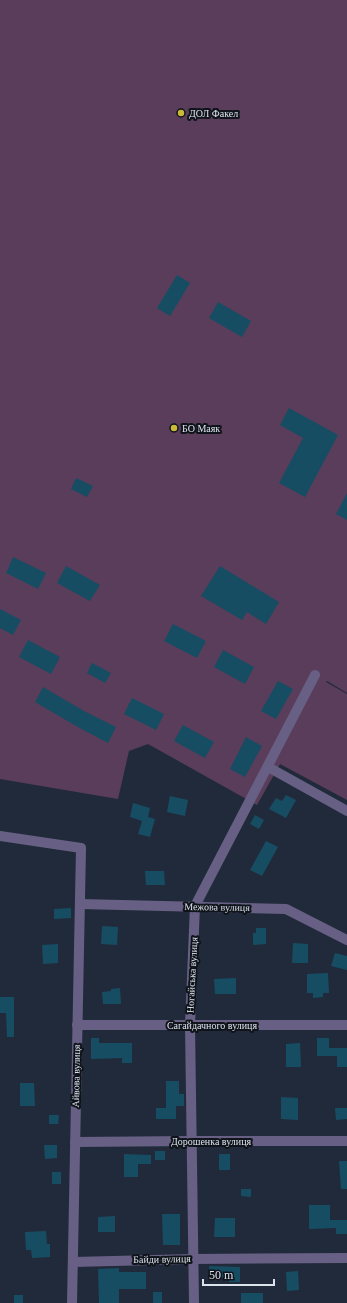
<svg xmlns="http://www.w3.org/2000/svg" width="347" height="1303" font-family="Georgia,serif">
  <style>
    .green { fill: #593d5a }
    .building { fill: #174d63 }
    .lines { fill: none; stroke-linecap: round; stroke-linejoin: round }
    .street { stroke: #676084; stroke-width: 10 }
    .poi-dot { fill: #cbba39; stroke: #0f131a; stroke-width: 1.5 }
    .labels { text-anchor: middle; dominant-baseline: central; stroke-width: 4; stroke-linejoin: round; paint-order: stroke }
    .poi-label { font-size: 10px; fill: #dde3ed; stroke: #0f131a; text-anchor: start }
    .street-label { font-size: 10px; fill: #dde3ed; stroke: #0f131a }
  </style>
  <rect width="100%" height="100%" fill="#212a3a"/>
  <polygon class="green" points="0,0 347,0 347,693 327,681 326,682 347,694 347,800 280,764 257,805 148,744 129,751 118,799 0,779"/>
  <g class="building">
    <polygon points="177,275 190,283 170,316 157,308"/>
    <polygon points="218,302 251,321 242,337 209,318"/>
    <polygon points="289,408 338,435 305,497 279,483 303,438 280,425"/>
    <polygon points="76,478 93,486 87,497 71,489"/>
    <polygon points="347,493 347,520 336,514"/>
    <polygon points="13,557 46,573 38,589 6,573"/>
    <polygon points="66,566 100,585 90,601 57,583"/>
    <polygon points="220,566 279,602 266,624 247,612 242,620 201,596"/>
    <polygon points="0,609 21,620 13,635 0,628"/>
    <polygon points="173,624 206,641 197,658 164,641"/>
    <polygon points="28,640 60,657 51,674 19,657"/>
    <polygon points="223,650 254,667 245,684 214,667"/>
    <polygon points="92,663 111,673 105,683 87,673"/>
    <polygon points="278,681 293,689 276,719 261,711"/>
    <polygon points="43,687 84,711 116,727 108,743 76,726 35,702"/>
    <polygon points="132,698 164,714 156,730 124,714"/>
    <polygon points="183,725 214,742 205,758 174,741"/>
    <polygon points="246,737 262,746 245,777 230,769"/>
    <polygon points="286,795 296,800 286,818 269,809 276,798 282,801"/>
    <polygon points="170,796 188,800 185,816 167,812"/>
    <polygon points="133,803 150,808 148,817 155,819 150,837 138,834 142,821 130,817"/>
    <polygon points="255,815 264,820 259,829 250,824"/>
    <polygon points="266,841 278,847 262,876 250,870"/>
    <polygon points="145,871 164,871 165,885 146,885"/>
    <polygon points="71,908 71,918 54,919 54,909"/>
    <polygon points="102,926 118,927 117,945 101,944"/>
    <polygon points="256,928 266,928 266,944 253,945 253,933 256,933"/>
    <polygon points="293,943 308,944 308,963 292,963"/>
    <polygon points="58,944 58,963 43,964 42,945"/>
    <polygon points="335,953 347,956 347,970 331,966"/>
    <polygon points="328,973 329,993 323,993 323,997 313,998 313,993 307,993 307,974"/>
    <polygon points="236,978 236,994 215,994 214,979"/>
    <polygon points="120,988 121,1004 103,1004 102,992 111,991 111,989"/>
    <polygon points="0,997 14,997 14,1037 7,1037 6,1013 0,1013"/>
    <polygon points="91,1038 99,1038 99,1043 132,1043 132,1063 122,1063 122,1058 91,1059"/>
    <polygon points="317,1038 329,1038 329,1048 347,1048 347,1067 337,1067 337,1056 317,1056"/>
    <polygon points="300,1043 301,1067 286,1067 286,1044"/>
    <polygon points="166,1081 179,1081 179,1094 184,1094 184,1106 176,1106 176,1119 156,1119 156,1108 166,1108"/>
    <polygon points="20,1083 34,1083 35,1106 20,1106"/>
    <polygon points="281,1097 298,1098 298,1120 281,1119"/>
    <polygon points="335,1108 347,1108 347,1119 336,1120"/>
    <polygon points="49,1115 59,1115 58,1124 49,1124"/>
    <polygon points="44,1145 57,1145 57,1158 45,1159"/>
    <rect x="155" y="1151" width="10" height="9"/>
    <polygon points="124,1154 151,1155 151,1164 138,1164 138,1177 124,1177"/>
    <rect x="219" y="1154" width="11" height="16"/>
    <polygon points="339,1161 347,1161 347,1189 341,1189"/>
    <rect x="52" y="1172" width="9" height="12"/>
    <polygon points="241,1189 251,1189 251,1197 241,1196"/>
    <polygon points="309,1205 330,1205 330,1220 347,1220 347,1234 336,1234 336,1228 309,1229"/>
    <polygon points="162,1214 180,1214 180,1245 163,1245"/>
    <polygon points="115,1216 115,1232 98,1232 98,1217"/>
    <polygon points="215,1218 235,1218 235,1237 214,1237"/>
    <polygon points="46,1231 47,1244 50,1244 50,1257 32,1258 31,1250 26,1250 25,1232"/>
    <polygon points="209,1266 240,1267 240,1282 229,1282 229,1277 210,1278"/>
    <polygon points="119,1268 119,1272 146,1272 146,1289 119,1289 119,1303 99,1303 98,1269"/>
    <polygon points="298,1271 299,1290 287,1291 286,1272"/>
    <rect x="153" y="1292" width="9" height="11"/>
    <rect x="241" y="1293" width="22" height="10"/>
    <rect x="14" y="1295" width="9" height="8"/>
  </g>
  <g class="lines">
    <g class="street">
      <polyline points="268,767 347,811"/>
      <polyline points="0,836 81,848 72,1303"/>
      <polyline points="80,904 286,909 347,940"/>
      <polyline points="77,1025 347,1025"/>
      <polyline points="75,1142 192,1141 347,1141"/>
      <polyline points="73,1262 194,1259 347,1258"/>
      <polyline points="194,1303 190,1025 195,906 315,675"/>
    </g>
  </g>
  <g class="poi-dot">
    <circle cx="181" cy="113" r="4"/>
    <circle cx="174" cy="428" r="4"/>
  </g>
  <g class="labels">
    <g class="poi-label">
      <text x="189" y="113">ДОЛ Факел</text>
      <text x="182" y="428">БО Маяк</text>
    </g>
    <g class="street-label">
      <text transform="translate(217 907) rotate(1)">Межова вулиця</text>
      <text transform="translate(192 975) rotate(-87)">Ногайська вулиця</text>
      <text x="212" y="1025">Сагайдачного вулиця</text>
      <text transform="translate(76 1076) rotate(-89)">Айвова вулиця</text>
      <text x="211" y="1141">Дорошенка вулиця</text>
      <text transform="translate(162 1259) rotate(-1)">Байди вулиця</text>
    </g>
  </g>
  <path d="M203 1279v6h71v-6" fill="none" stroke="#dde3ed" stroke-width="2"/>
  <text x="209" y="1279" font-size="12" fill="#dde3ed" stroke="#0f131a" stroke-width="3" paint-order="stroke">50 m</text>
</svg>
